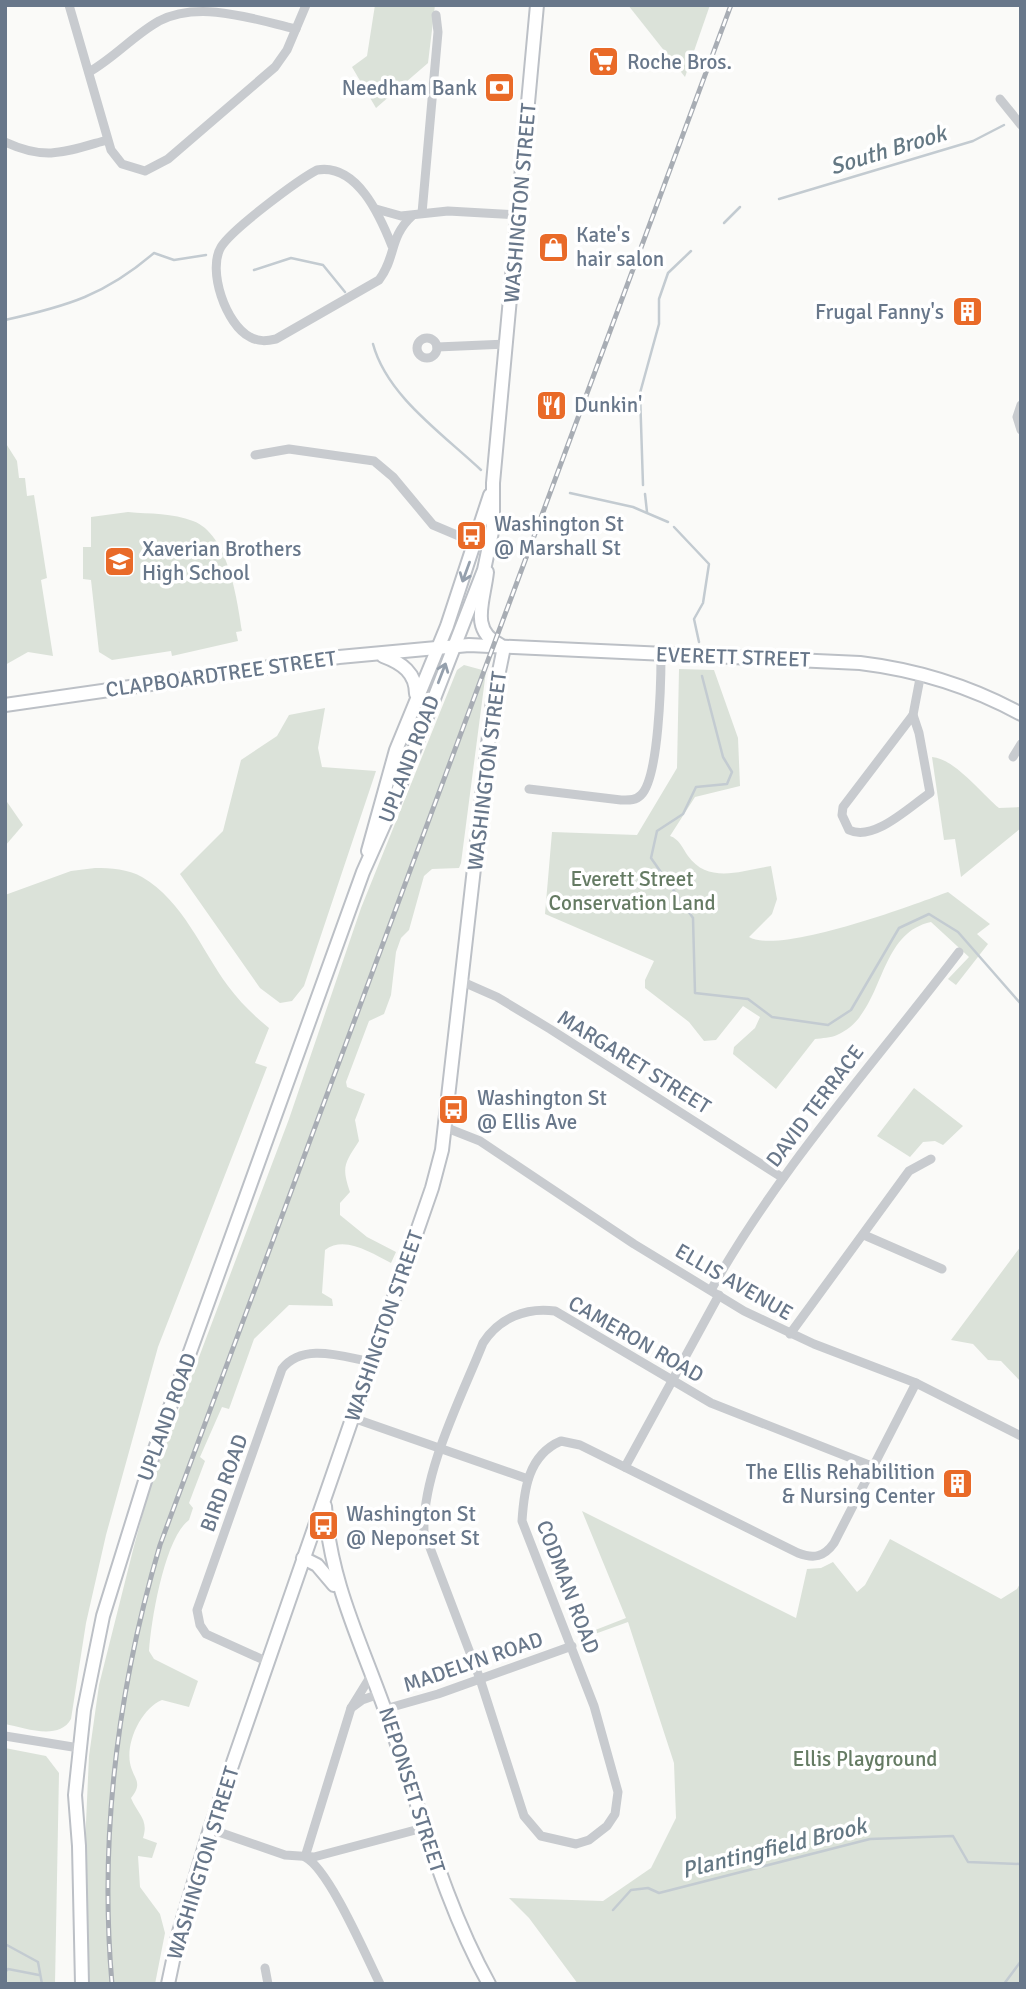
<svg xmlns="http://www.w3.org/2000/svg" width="1026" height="1989" font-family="Signika,sans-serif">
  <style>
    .green { fill: #dbe2d9 }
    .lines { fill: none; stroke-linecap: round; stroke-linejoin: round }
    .stream { stroke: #c3cbd1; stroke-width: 2.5 }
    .secondary-casing { stroke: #bcc0c6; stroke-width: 16 }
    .street { stroke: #c8cbcf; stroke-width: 9 }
    .secondary { stroke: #fff; stroke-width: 12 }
    .rail-casing { stroke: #a8adb4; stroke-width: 5 }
    .rail { stroke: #fff; stroke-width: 2.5; stroke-dasharray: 8; stroke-linecap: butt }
    .oneway { stroke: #95a0ad }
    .labels { text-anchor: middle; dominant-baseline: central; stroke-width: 7; stroke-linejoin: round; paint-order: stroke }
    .poi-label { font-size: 21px; fill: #68778a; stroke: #fff; text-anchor: start }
    .street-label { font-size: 21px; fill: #68778a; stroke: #fff }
    .park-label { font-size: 21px; fill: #657b63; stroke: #fff }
    .water-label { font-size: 23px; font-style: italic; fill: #647884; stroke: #fff }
  </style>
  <rect width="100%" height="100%" fill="#fafaf8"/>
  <g class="green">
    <polygon points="375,5 435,5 428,63 376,108 352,67 367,56"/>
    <polygon points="628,5 710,5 685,77"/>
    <polygon points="5,442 17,461 19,478 25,478 27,496 34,495 47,578 41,580 53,656 28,652 5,665"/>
    <path d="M128 512C150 514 173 513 193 521 228 534 237 598 242 631L236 632 238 641 172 656 171 651 112 660 99 652 91 580 83 579V547H91V517Z"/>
    <path d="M464 665 486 671 461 863 459 868 432 869 424 876 409 930 401 938 396 952 391 995 384 1014 369 1021 346 1082 347 1087 365 1094 355 1120 359 1141C345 1163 341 1166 350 1192L340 1203V1215L367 1237 396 1252 391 1263C371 1253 345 1235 325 1250L322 1293 332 1299 333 1306 289 1305 254 1339 229 1409 222 1407 200 1457 205 1461 189 1503 193 1508 189 1520C165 1537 151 1620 149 1651L154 1659 198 1681 189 1707 162 1700C142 1708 126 1741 130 1763 133 1779 144 1782 131 1798 138 1815 149 1819 143 1838L157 1843 152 1858 138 1856 140 1887 160 1914 165 1933 155 1984H88L83 1889 89 1756 99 1685 134 1546 151 1484 289 1119 361 908 457 670Z"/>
    <path d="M679 669 714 670 738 738 740 786 695 797 670 836C679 839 682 847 688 856 708 884 741 871 771 866L777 899 772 914 749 937C780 955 913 905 948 892L990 924 977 934 988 944 956 985 948 979 969 957 931 922C875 934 886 1014 837 1035 831 1038 822 1038 815 1039L776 1089 733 1054 734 1047 755 1028 760 1017 743 1006 716 1040 704 1041 689 1022 645 988V980L654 961 545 914 552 832 637 835 677 768Z"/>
    <polygon points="325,708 318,748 322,767 376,771 304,986 292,1001 280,1003 260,988 180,874 223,831 241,760 277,736 289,715"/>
    <path d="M932 757C955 759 981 793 999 808L1021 807V828L961 877 955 839 944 840Z"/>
    <polygon points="5,799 23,825 5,846"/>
    <path d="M95 868C111 868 128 869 142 877 183 901 201 949 228 986 240 1002 253 1015 269 1028L255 1063 267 1067 158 1347 106 1535 86 1623 71 1719C59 1741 25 1728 5 1724V895L71 871Z"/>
    <polygon points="914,1088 963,1126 943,1145 935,1141 923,1142 910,1157 877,1136"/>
    <polygon points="1021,1246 1021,1382 1001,1361 988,1360 973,1344 951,1340"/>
    <polygon points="582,1511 796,1618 807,1569 821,1568 833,1562 857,1592 865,1585 890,1539 1001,1599 1017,1589 1021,1582 1021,1984 578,1984 529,1918 509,1898 603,1901 651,1868 676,1818 674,1763 628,1622 581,1639 580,1636 626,1618"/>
    <polygon points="5,1748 46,1756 59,1773 55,1984 5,1984"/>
  </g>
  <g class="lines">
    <g class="stream">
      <polyline points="779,199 973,141 1004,125"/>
      <polyline points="724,223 740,207"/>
      <polyline points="254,270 291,258 323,265 345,292"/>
      <path d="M5 320C68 306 105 295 154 253L174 260 206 255"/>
      <path d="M373 344C387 396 443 434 481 470"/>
      <polyline points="643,485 640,393 659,324 659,299 668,273 691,251"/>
      <polyline points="570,493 633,507 668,522"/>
      <polyline points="645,494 647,512"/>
      <polyline points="674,527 709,564 703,603 694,619 699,642"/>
      <polyline points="702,676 723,757 732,772 727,784 696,787 683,814 657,831 651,858 693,918 695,993 748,999 772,1017 828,1025 851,1010 899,928 929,914 958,932 1021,1004"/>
      <polyline points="613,1910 631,1890 648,1888 659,1893 870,1839 953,1836 968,1862 1021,1864"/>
      <polyline points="5,1944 38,1962 42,1984"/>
      <polyline points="5,1972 8,1969 39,1975"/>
      <polyline points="1004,1984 1021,1961"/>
    </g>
    <defs>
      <g id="secondary">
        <path d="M487 572C484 601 469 630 500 645"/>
        <path d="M383 656C402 663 416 673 416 694"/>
        <path d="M5 705 339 657 469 645 860 663C918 670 970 686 1021 714"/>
        <polyline points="368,851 396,750 447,626 490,495"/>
        <path d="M325 1506C330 1581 360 1640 385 1710 419 1802 441 1897 489 1984"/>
        <polyline points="303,1558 317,1565 334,1585"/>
        <polyline points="82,1984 79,1846 75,1795 84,1710 103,1616 155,1449 363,872 391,809 484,570 493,527 493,483 537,5"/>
        <polyline points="168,1984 179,1932 210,1829 432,1188 442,1150 493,701 504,647"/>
      </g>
    </defs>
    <use href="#secondary" class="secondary-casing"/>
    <g class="street">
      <polyline points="69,5 111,150 122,164 145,171 168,159 275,67 287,50 306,5"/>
      <path d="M89 72C114 58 134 35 159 21 200 0 253 19 296 29"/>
      <polyline points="1000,99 1021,125"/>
      <path d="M5 142C46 161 65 152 107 140"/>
      <polyline points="376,209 401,216 448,211 519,215"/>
      <polyline points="422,213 438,32 436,15"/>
      <path d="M392 246C380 216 357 163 317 170 298 180 232 229 221 247 207 270 226 325 250 337 259 342 267 341 276 339L379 280C396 258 389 237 412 216"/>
      <circle cx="427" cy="348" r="10"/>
      <polyline points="437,347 507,344"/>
      <polyline points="1021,405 1017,417 1021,430"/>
      <polyline points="255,455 289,449 374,461 393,477 433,525 478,544"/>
      <path d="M913 715 919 733 930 793C909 807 874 842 849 830L842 815 843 807Z"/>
      <polyline points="913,715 921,673"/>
      <polyline points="1013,757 1021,744"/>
      <path d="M529 789 621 800C628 800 635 801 641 795 659 778 661 681 661 655"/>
      <polyline points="463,982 497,997 550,1029 783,1178"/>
      <polyline points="447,1128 480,1141 634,1244 744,1311 814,1344 916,1383 1021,1436"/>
      <polyline points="864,1235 942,1269"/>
      <path d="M711 1290C780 1167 874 1064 959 952"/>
      <polyline points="790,1334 909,1171 931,1159"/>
      <polyline points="353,1418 528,1479"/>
      <polyline points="625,1467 719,1295"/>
      <path d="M874 1467 711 1403 555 1311C526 1307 499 1318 483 1343 461 1398 422 1473 424 1532L480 1679 524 1816 541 1836 576 1844 589 1840 607 1826 615 1814 618 1792 594 1706 522 1521C524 1490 528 1455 561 1441L580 1445 798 1553C814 1559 824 1557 834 1543L916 1383"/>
      <path d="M268 1662 206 1634 200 1625 197 1610 282 1369C303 1342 343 1357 372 1362"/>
      <polyline points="372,1674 351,1708 362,1700 379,1694"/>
      <path d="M351 1708 305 1857C329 1869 366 1956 380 1984"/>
      <polyline points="385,1709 438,1694 572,1646"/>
      <polyline points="5,1736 79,1748"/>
      <polyline points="210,1829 285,1855 314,1857 423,1828"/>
      <polyline points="265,1968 268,1984"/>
    </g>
    <use href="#secondary" class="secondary"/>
    <defs>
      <path id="rail" d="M112 1984C99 1835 118 1688 160 1545L731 5"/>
    </defs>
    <use href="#rail" class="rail-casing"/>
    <use href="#rail" class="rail"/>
  </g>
  <defs><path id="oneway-shaft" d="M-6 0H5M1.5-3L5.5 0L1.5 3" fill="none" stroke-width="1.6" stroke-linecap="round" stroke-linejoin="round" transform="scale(1.75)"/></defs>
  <g class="oneway">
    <use href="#oneway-shaft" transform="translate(466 572) rotate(110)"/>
    <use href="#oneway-shaft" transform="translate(442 673) rotate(-69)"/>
  </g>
  <defs>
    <symbol id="supermarket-square" viewBox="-11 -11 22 22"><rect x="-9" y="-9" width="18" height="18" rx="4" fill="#e96a28" stroke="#fff"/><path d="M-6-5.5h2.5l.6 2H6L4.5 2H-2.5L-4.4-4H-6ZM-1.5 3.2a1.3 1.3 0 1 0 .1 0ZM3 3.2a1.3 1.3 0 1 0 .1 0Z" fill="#fff"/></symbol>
    <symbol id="bank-square" viewBox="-11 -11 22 22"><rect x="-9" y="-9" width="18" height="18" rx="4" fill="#e96a28" stroke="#fff"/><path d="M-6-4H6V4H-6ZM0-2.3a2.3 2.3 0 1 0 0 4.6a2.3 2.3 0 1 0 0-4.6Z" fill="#fff"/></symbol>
    <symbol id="shop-square" viewBox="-11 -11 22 22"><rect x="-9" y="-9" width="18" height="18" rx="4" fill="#e96a28" stroke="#fff"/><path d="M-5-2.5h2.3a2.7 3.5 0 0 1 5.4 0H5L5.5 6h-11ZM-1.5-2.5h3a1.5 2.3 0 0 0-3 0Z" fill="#fff"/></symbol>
    <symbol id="building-square" viewBox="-11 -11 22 22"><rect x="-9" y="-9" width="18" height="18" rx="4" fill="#e96a28" stroke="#fff"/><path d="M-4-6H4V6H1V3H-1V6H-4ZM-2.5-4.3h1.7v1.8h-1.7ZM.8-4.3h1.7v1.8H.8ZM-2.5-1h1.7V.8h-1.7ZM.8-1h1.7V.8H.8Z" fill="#fff"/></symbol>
    <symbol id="restaurant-square" viewBox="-11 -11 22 22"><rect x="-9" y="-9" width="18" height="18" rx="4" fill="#e96a28" stroke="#fff"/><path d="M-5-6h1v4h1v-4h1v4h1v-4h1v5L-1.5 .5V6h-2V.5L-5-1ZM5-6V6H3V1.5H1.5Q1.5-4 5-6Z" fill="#fff"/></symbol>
    <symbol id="bus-square" viewBox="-11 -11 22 22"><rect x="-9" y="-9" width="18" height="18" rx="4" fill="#e96a28" stroke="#fff"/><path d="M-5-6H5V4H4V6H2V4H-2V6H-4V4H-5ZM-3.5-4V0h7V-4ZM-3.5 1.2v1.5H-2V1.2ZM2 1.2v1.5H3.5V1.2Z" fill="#fff"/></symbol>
    <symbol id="school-square" viewBox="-11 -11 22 22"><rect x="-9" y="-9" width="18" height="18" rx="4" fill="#e96a28" stroke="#fff"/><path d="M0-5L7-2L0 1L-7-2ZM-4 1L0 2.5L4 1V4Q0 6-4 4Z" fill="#fff"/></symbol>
  </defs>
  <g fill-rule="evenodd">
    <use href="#supermarket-square" x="586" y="44" width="35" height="35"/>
    <use href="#bank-square" x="482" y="70" width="35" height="35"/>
    <use href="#shop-square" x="536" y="230" width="35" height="35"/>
    <use href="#building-square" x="950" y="294" width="35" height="35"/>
    <use href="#restaurant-square" x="534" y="388" width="35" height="35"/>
    <use href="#bus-square" x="454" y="518" width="35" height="35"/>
    <use href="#school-square" x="102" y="544" width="35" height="35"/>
    <use href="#bus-square" x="436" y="1092" width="35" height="35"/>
    <use href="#building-square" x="940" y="1466" width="35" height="35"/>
    <use href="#bus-square" x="306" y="1508" width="35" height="35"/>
  </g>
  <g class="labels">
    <g class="poi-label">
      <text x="627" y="62">Roche Bros.</text>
      <text x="477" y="88" text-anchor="end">Needham Bank</text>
      <text x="576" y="235">Kate's<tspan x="576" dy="24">hair salon</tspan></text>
      <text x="944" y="312" text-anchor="end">Frugal Fanny's</text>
      <text x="574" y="405">Dunkin'</text>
      <text x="494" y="524">Washington St<tspan x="494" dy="24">@ Marshall St</tspan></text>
      <text x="142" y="549">Xaverian Brothers<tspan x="142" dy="24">High School</tspan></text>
      <text x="477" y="1098">Washington St<tspan x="477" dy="24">@ Ellis Ave</tspan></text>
      <text x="935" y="1472" text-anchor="end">The Ellis Rehabilition<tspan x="935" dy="24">&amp; Nursing Center</tspan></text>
      <text x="346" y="1514">Washington St<tspan x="346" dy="24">@ Neponset St</tspan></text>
    </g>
    <g class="street-label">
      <text transform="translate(520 203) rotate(-85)">WASHINGTON STREET</text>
      <text transform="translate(733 657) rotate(2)">EVERETT STREET</text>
      <text transform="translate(221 674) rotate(-8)">CLAPBOARDTREE STREET</text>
      <text transform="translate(409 759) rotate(-69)">UPLAND ROAD</text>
      <text transform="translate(487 771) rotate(-83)">WASHINGTON STREET</text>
      <text transform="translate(634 1062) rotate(32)">MARGARET STREET</text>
      <text transform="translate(815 1106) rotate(-53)">DAVID TERRACE</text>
      <text transform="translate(734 1282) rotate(30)">ELLIS AVENUE</text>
      <text transform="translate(384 1326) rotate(-71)">WASHINGTON STREET</text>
      <text transform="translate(636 1339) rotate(30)">CAMERON ROAD</text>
      <text transform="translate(167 1417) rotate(-70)">UPLAND ROAD</text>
      <text transform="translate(224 1483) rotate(-70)">BIRD ROAD</text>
      <text transform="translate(568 1587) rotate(69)">CODMAN ROAD</text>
      <text transform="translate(473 1662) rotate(-19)">MADELYN ROAD</text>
      <text transform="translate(412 1790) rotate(72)">NEPONSET STREET</text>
      <text transform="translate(203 1863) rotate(-73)">WASHINGTON STREET</text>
    </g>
    <g class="park-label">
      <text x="632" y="879">Everett Street<tspan x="632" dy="24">Conservation Land</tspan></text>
      <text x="865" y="1759">Ellis Playground</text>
    </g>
    <g class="water-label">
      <text transform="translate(888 150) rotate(-17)">South Brook</text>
      <text transform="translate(774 1848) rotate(-14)">Plantingfield Brook</text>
    </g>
  </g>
  <rect width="1026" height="1989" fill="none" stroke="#68778a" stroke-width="14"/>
</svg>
